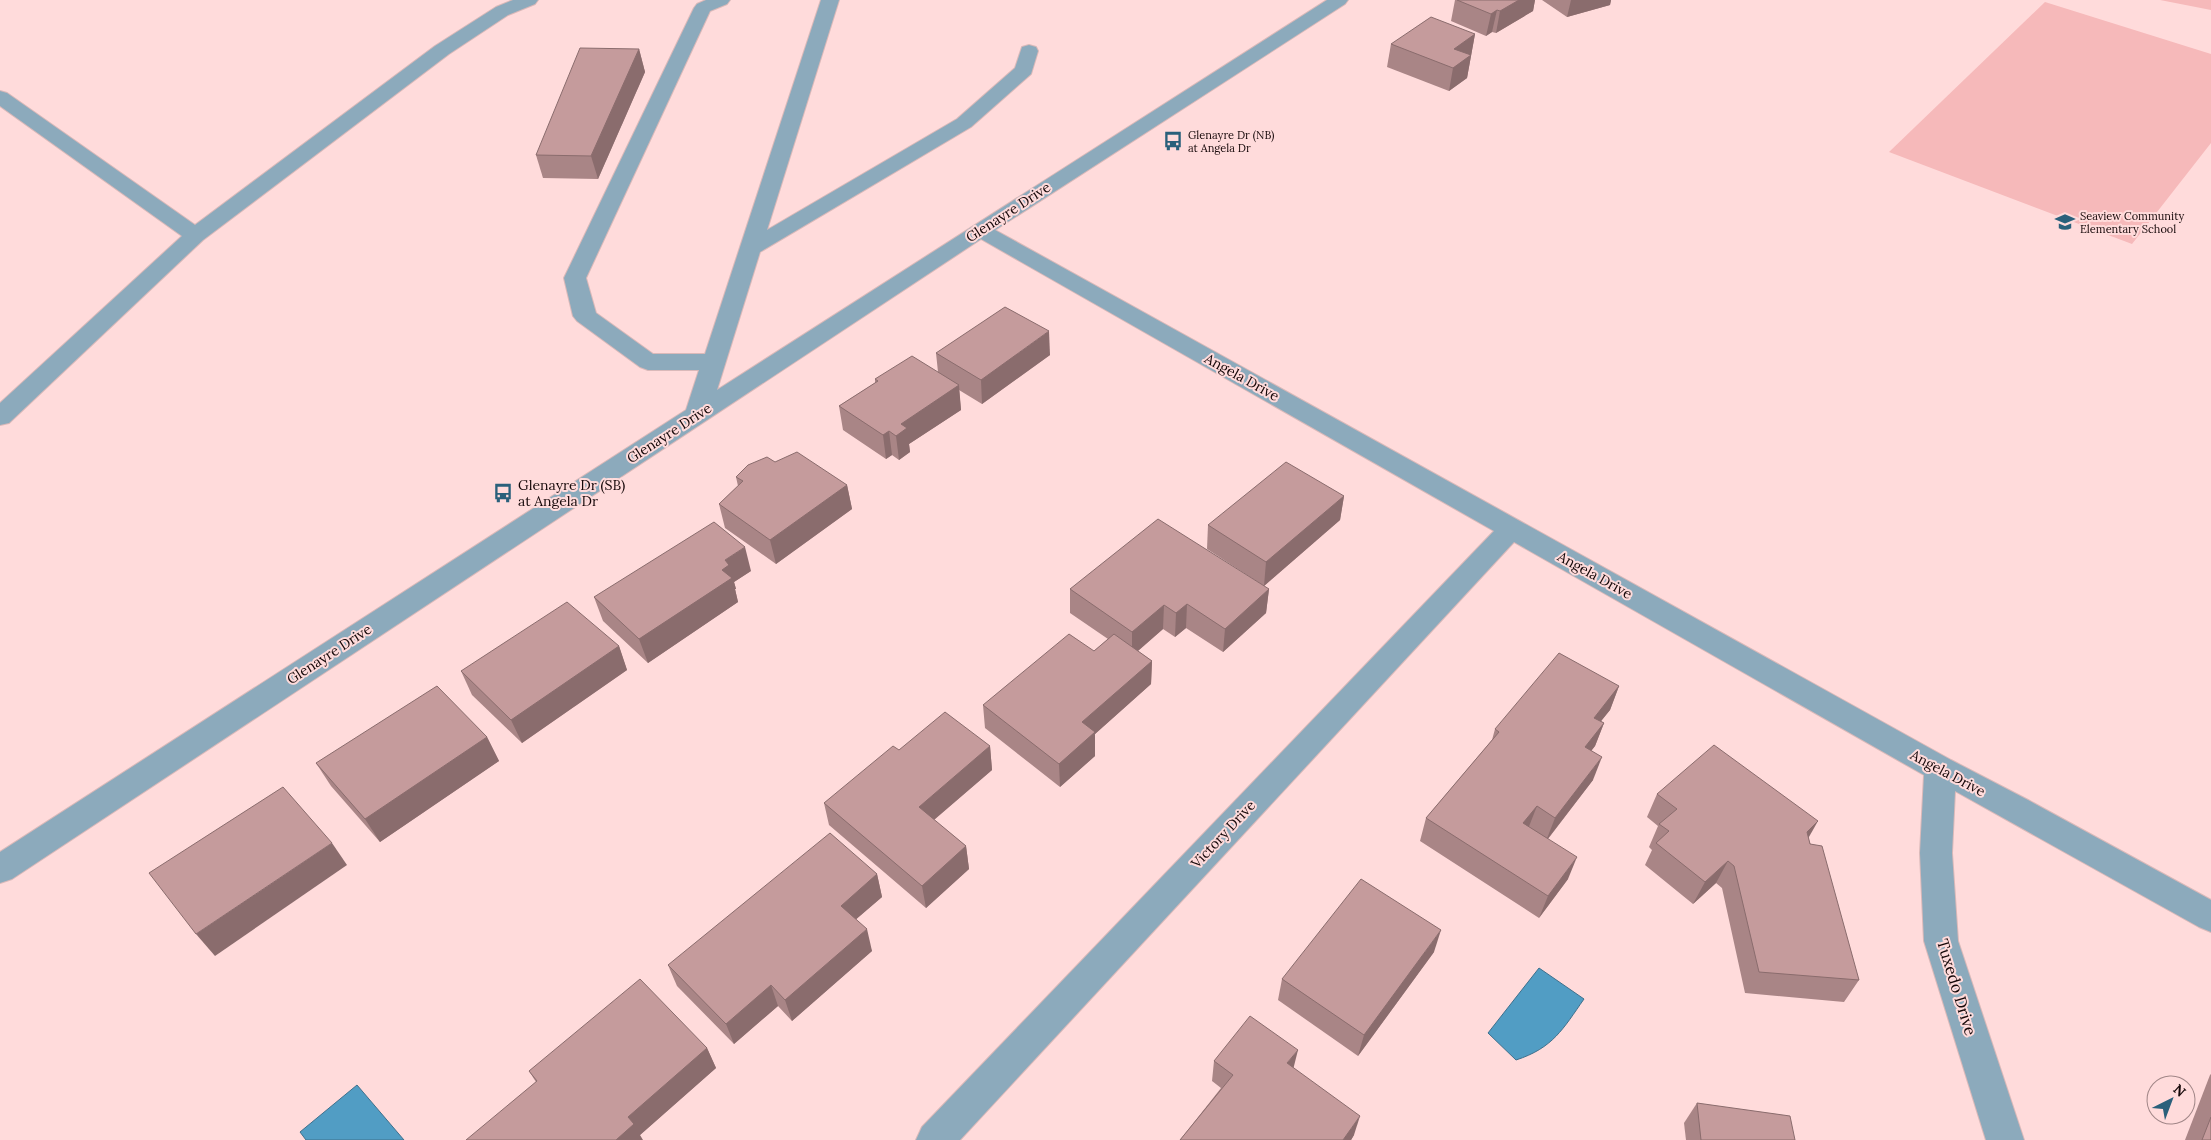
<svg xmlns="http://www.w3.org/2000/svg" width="2211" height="1140" font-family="Lora,serif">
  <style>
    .green { fill: #f6b9ba }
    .water { fill: #519dc4; stroke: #3f708c }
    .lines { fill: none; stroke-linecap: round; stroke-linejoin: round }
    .minor-casing { stroke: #dab9b9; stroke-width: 2 }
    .minor { fill: #8caabc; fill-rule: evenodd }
    .wall { fill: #a98586 }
    .shaded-wall { fill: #8a6c6d }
    .building { fill: #c59b9c; stroke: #8a6c6d }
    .labels { text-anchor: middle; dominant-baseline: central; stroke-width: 4; stroke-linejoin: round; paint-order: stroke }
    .far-poi-label { font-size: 11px; fill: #150708; stroke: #ffdbdb; text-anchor: start }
    .street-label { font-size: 14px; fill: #150708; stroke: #ffdbdb }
    .poi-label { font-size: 14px; fill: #150708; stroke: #ffdbdb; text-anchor: start }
    .near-street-label { font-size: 16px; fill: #150708; stroke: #ffdbdb }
  </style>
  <rect width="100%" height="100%" fill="#ffdbdb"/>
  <g class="green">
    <polygon points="2160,0 2211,0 2211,10"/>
    <polygon points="2045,2 2211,54 2211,143 2132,244 1889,152"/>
  </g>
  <g class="water">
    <path d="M1539 968 1584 999C1563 1029 1553 1048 1516 1060L1488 1033Z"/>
    <polygon points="357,1085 404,1140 306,1140 300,1132"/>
  </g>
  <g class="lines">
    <defs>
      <g id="minor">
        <polygon points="513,0 538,0 535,4 508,15 449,54 203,240 9,423 0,425 0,403 182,236 0,106 0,91 7,93 195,225 435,46 496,7"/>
        <polygon points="706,0 730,0 727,4 710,11 586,278 596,313 653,354 705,354 821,0 839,0 767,230 957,119 1015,68 1022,47 1029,45 1036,47 1038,51 1031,74 971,127 760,252 717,390 1327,0 1348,0 1345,4 995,230 1951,760 2028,800 2211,900 2211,932 2199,927 1955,791 1952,853 1958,941 2024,1140 1986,1140 1924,941 1920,853 1924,775 1514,542 960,1140 916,1140 922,1127 1494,531 981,239 12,879 0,883 0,852 686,410 699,370 648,370 640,367 577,321 573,316 564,278 694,8 697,4"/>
      </g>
    </defs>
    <use href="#minor" class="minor-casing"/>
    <use href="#minor" class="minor"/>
  </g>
  <g class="wall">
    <polygon points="1455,0 1535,0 1533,11 1496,33 1492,32 1486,36 1451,21"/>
    <polygon points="1542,0 1611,0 1610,5 1567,17"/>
    <polygon points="1475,34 1467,78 1449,91 1387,67 1391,44"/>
    <polygon points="639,49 645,72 598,179 543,178 536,155"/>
    <polygon points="936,353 1050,355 982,404 959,390 961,410 909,444 910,452 899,460 892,455 886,459 843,430 839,406 875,383 875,379 938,372"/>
    <polygon points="775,462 847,485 852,509 776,564 725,528 719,504 738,486 736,477"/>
    <polygon points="1344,496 1340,520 1264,586 1207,549 1208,525"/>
    <polygon points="751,571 734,582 736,589 735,589 738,602 648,663 603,621 594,597"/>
    <polygon points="1070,589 1269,589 1266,613 1223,652 1186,628 1175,637 1163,629 1138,651 1152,661 1151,684 1095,734 1095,756 1060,787 985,728 983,705 1094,651 1108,639 1070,613"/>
    <polygon points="619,646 627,670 522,743 472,695 461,671"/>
    <polygon points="1619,686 1610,710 1601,721 1604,723 1595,746 1591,751 1593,780 1548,839 1568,879 1539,918 1420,841 1426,818 1492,740 1495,729"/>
    <polygon points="487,737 499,761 380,842 331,786 316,763"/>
    <polygon points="990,746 992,770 934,820 966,846 969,869 926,908 829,825 824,803 899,750"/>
    <polygon points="1657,794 1808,837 1859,980 1844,1002 1745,993 1722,888 1716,883 1693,904 1645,865 1652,850 1649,847 1658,826 1647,817"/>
    <polygon points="877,874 882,897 856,919 872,951 792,1021 778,1006 734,1044 677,986 668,965"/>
    <polygon points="1434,952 1358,1056 1278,1000 1282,979"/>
    <polygon points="707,1048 716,1068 640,1135 536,1082 529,1071"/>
    <polygon points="1214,1061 1294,1068 1354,1135 1351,1140 1180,1140 1221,1088 1212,1081"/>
    <polygon points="2211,1074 2211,1140 2185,1140 2210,1075"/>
    <polygon points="1697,1103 1795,1140 1686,1140 1684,1123"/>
  </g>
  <g class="shaded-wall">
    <polygon points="1519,0 1535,0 1533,11 1496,33 1500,11"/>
    <polygon points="1571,0 1611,0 1610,5 1567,17"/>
    <polygon points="1497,10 1492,32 1486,36 1491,14"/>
    <polygon points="1475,34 1467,78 1449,91 1453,68 1454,49"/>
    <polygon points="639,49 645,72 598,179 591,156"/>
    <polygon points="1049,331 1050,355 982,404 981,380"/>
    <polygon points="959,385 961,410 909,444 910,452 899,460 896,436 901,424"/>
    <polygon points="889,431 892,455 886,459 883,435"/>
    <polygon points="847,485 852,509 776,564 770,540"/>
    <polygon points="1344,496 1340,520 1264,586 1266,562"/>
    <polygon points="745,547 751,571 734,582 736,589 735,589 738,602 648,663 639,639 722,570 725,560"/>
    <polygon points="1269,589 1266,613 1223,652 1225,629"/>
    <polygon points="1187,604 1186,628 1175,637 1176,613"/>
    <polygon points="1164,605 1163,629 1132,656 1132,632"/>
    <polygon points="619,646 627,670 522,743 511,720"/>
    <polygon points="1152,661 1151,684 1095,734 1095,756 1060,787 1059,764 1082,722"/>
    <polygon points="1619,686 1610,710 1585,741 1594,718"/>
    <polygon points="1604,723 1595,746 1576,770 1585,747"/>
    <polygon points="487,737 499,761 380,842 365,819"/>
    <polygon points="990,746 992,770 922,830 919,807"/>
    <polygon points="1602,757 1593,780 1546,841 1555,818"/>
    <polygon points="1537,806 1528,829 1523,823"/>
    <polygon points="1818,821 1805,844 1807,832"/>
    <polygon points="332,843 347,865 215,956 196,934"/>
    <polygon points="966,846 969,869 926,908 922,886"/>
    <polygon points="1577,857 1568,879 1539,918 1548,896"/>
    <polygon points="1728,861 1716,883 1693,904 1705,882"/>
    <polygon points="877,874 882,897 846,928 841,906"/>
    <polygon points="867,929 872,951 792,1021 785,1000"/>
    <polygon points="1441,930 1434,952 1358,1056 1364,1035"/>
    <polygon points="771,985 778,1006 734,1044 726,1024"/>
    <polygon points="707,1048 716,1068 640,1135 643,1140 616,1140 628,1117"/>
    <polygon points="1298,1050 1293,1070 1287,1063"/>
    <polygon points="1360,1116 1354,1135 1351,1140 1343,1140"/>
  </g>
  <g class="building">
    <polygon points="1457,0 1519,0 1500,11 1497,10 1491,14"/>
    <polygon points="1431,17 1475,34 1454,49 1471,55 1453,68 1391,44"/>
    <polygon points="580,48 639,49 591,156 536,155"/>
    <polygon points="1005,307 1049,331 981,380 936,353"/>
    <polygon points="912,356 959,385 901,424 907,428 896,436 889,431 883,435 839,406 878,381 875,379"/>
    <polygon points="797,452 847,485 770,540 719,504 743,481 736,477 748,465 767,457 775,462"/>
    <polygon points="1286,462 1344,496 1266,562 1208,525"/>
    <polygon points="1158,519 1269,589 1225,629 1187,604 1176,613 1164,605 1132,632 1070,589"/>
    <polygon points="714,522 745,547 725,560 729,565 722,570 732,578 639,639 594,597"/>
    <polygon points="567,602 619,646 511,720 461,671"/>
    <polygon points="1069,634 1094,651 1114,634 1152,661 1082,722 1095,732 1059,764 983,705"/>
    <polygon points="1559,653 1619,686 1594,718 1604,723 1585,747 1602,757 1555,818 1537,806 1523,823 1577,857 1548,896 1426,818 1499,732 1495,729"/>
    <polygon points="437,686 487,737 365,819 316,763"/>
    <polygon points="945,712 990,746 919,807 966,846 922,886 824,803 893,746 899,750"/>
    <polygon points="1714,745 1818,821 1807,832 1810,844 1822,846 1859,980 1759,972 1734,866 1728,861 1705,882 1656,843 1669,831 1659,824 1677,809 1657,794"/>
    <polygon points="283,787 332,843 196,934 149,873"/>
    <polygon points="830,833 877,874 841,906 867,929 785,1000 771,985 726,1024 668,965"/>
    <polygon points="1361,879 1441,930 1364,1035 1282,979"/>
    <polygon points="640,979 707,1048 628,1117 634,1124 616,1140 466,1140 537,1081 529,1071"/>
    <polygon points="1250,1016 1298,1050 1287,1063 1360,1116 1343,1140 1180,1140 1233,1075 1214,1061"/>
    <polygon points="1697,1103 1790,1116 1795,1140 1701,1140"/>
    <polygon points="2211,1117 2211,1140 2202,1140"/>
  </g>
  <defs>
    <symbol id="bus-bare" viewBox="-9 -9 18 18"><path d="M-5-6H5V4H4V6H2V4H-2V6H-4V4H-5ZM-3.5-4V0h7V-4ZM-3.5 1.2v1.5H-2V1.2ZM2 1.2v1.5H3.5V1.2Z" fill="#2a607b" stroke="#ffdbdb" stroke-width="2.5" paint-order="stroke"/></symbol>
    <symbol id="school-bare" viewBox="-9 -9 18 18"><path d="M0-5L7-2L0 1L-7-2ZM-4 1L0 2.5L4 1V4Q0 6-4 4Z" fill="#2a607b" stroke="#ffdbdb" stroke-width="2.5" paint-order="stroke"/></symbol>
  </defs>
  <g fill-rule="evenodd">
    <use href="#bus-bare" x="1159" y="127" width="28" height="28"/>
    <use href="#school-bare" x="2051" y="208" width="28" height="28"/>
    <use href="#bus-bare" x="489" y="479" width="28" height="28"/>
  </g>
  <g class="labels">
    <g class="far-poi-label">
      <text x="1188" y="135">Glenayre Dr (NB)<tspan x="1188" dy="13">at Angela Dr</tspan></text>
      <text x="2080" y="216">Seaview Community<tspan x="2080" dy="13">Elementary School</tspan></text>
    </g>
    <g class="street-label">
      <text transform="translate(1008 212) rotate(-33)">Glenayre Drive</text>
      <text transform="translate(1242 377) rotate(29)">Angela Drive</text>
      <text transform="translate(669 433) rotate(-33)">Glenayre Drive</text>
      <text transform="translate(1595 575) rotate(29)">Angela Drive</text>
      <text transform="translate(329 654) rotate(-33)">Glenayre Drive</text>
      <text transform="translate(1948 773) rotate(28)">Angela Drive</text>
      <text transform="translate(1223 834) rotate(-47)">Victory Drive</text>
    </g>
    <g class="poi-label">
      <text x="518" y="485">Glenayre Dr (SB)<tspan x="518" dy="16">at Angela Dr</tspan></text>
    </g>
    <g class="near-street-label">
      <text transform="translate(1957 987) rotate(73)">Tuxedo Drive</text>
    </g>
  </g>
  <g transform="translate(2171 1100) rotate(42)"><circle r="24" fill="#ffdbdb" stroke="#a18687"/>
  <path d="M0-4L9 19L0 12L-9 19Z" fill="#2a607b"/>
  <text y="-8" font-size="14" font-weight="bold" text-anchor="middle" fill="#150708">N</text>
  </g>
</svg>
